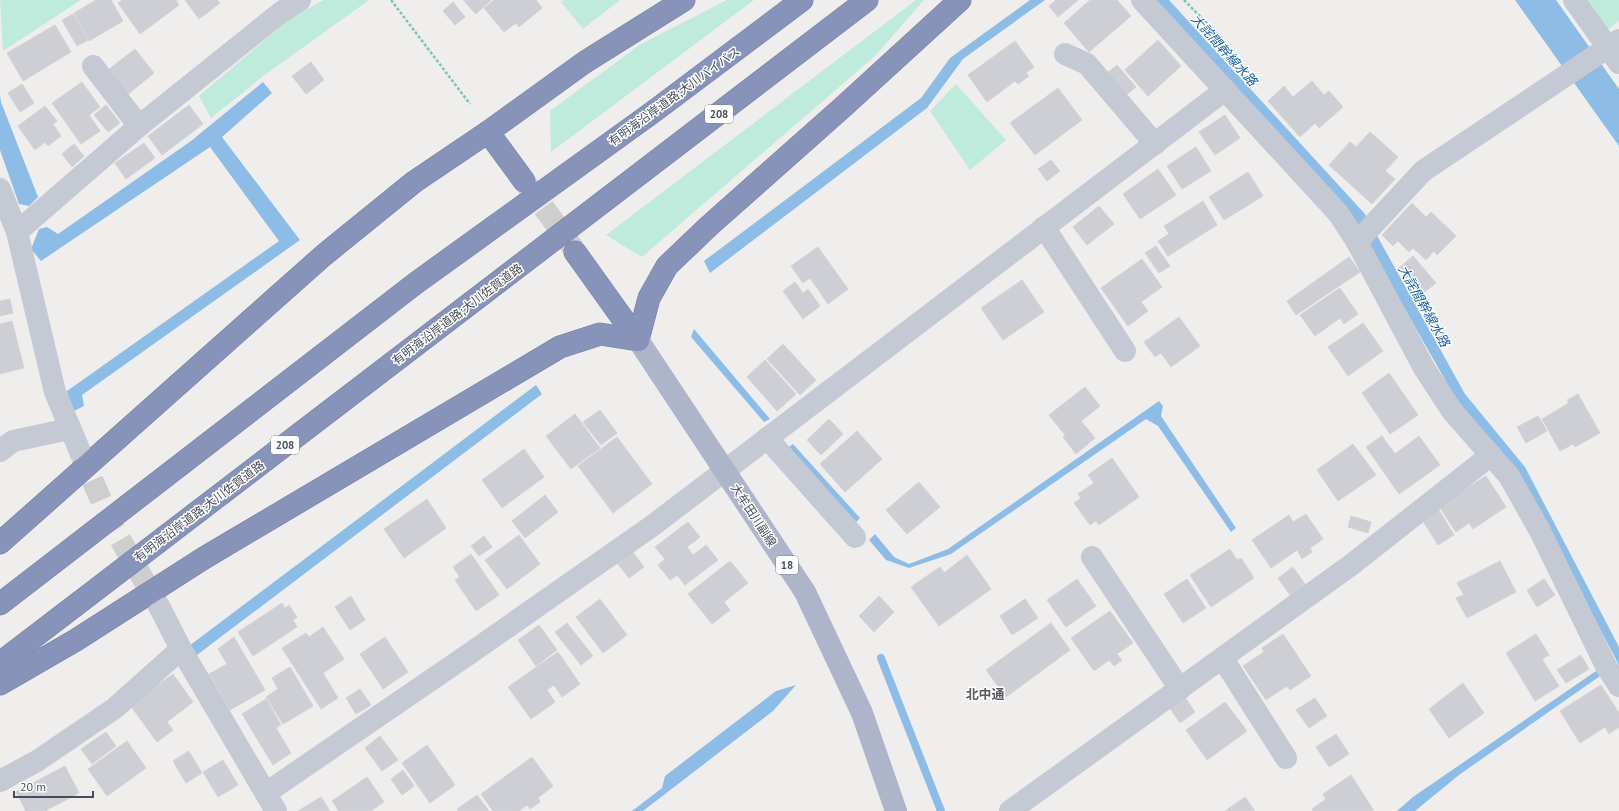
<svg xmlns="http://www.w3.org/2000/svg" width="1619" height="811" font-family="'PT Sans','Noto Sans JP',sans-serif">
  <style>
    .green { fill: #beebdb }
    .water { fill: #8dbde6 }
    .lines { fill: none; stroke-linecap: round; stroke-linejoin: round }
    .stream { stroke: #8dbde6; stroke-width: 8 }
    .building { fill: #ceced5; stroke: #d2d2d9 }
    .minor-tunnel { stroke: #cececf; stroke-width: 22; stroke-dasharray: 22 11; stroke-linecap: butt }
    .highway-tunnel { stroke: #cececf; stroke-width: 22; stroke-dasharray: 22 11; stroke-linecap: butt }
    .highway-casing { stroke: #737ea5; stroke-width: 23 }
    .path { stroke: #78c7b5; stroke-width: 2.5; stroke-dasharray: 3 2; stroke-linecap: butt }
    .minor { stroke: #c4c9d4; stroke-width: 22 }
    .major { stroke: #aeb5cb; stroke-width: 22 }
    .highway { stroke: #8893b9; stroke-width: 22 }
    .labels { text-anchor: middle; dominant-baseline: central; stroke-width: 3; stroke-linejoin: round; paint-order: stroke }
    .shield { fill: #fff; stroke: #7e828b; stroke-width: 1 }
    .shield-label { font-size: 11px; font-weight: bold; fill: #474c59 }
    .street-label { font-size: 12px; fill: #474c59; stroke: #fff }
    .water-label { font-size: 13px; font-style: italic; fill: #155e9e; stroke: #fff }
    .neighbourhood-label { font-size: 13px; font-weight: bold; fill: #5a5c62; stroke: #fff }
  </style>
  <rect width="100%" height="100%" fill="#f0eeed"/>
  <g class="green">
    <polygon points="0,0 81,0 3,51"/>
    <polygon points="324,0 369,0 266,74 211,118 199,96 292,17"/>
    <polygon points="564,0 620,0 583,29 561,2"/>
    <polygon points="727,0 754,0 551,152 550,111 641,44"/>
    <polygon points="916,0 924,0 875,56 642,257 606,235"/>
    <polygon points="1584,0 1619,0 1619,21 1606,31"/>
    <polygon points="956,84 1006,140 970,170 930,111"/>
  </g>
  <g class="water">
    <polygon points="1030,0 1045,0 963,59 927,108 710,273 704,261 921,98 950,58"/>
    <polygon points="1155,0 1169,0 1365,214 1465,394 1525,467 1619,647 1619,665 1518,473 1456,399 1386,276"/>
    <polygon points="1515,0 1556,0 1619,89 1619,146"/>
    <polygon points="263,82 272,93 222,137 300,240 82,395 84,406 72,412 67,391 279,241 210,147 41,261 31,249 39,229 47,227 58,234 191,141"/>
    <polygon points="0,95 1,102 38,197 29,206 19,204 0,150"/>
    <polygon points="694,329 770,419 764,422 691,337"/>
    <polygon points="536,385 542,394 197,655 189,646"/>
    <polygon points="1159,401 1163,406 1161,416 1236,528 1231,532 1158,426 1146,419 951,554 909,568 886,560 869,540 875,534 894,557 909,564 948,549"/>
    <polygon points="793,444 860,518 853,525 789,447"/>
    <polygon points="1596,671 1600,676 1459,775 1415,811 1397,811 1413,797"/>
    <polygon points="796,685 773,711 643,811 632,811 662,788 665,776 776,691"/>
  </g>
  <g class="lines">
    <polyline class="stream" points="881,658 941,811"/>
  </g>
  <g class="building">
    <polygon points="96,0 111,0 123,21 89,41 74,13"/>
    <polygon points="122,0 176,0 179,5 140,34 118,3"/>
    <polygon points="185,0 217,0 220,3 199,19"/>
    <polygon points="463,0 491,0 476,14"/>
    <polygon points="494,0 536,0 542,8 519,27 516,23 504,32 484,8"/>
    <polygon points="1056,0 1078,0 1058,17 1049,6"/>
    <polygon points="1090,0 1117,0 1131,16 1089,52 1064,23"/>
    <polygon points="453,2 465,17 455,25 443,11"/>
    <polygon points="73,14 88,40 77,46 62,20"/>
    <polygon points="55,25 71,52 23,81 7,53"/>
    <polygon points="1158,40 1181,66 1148,96 1125,70"/>
    <polygon points="1015,41 1034,67 1026,73 1029,76 1018,84 1015,81 987,102 968,75"/>
    <polygon points="135,49 154,73 127,95 108,70"/>
    <polygon points="311,62 324,80 306,94 292,76"/>
    <polygon points="1117,65 1136,87 1126,95 1107,73"/>
    <polygon points="1312,81 1324,95 1329,91 1343,107 1319,128 1315,123 1300,137 1268,101 1284,86 1293,97"/>
    <polygon points="82,82 100,107 89,115 100,131 81,144 52,103"/>
    <polygon points="22,84 34,103 20,112 8,93"/>
    <polygon points="1058,88 1082,120 1035,155 1010,123"/>
    <polygon points="106,105 120,123 108,132 94,115"/>
    <polygon points="189,105 203,124 162,155 148,136"/>
    <polygon points="45,106 57,121 53,124 61,136 48,146 45,142 35,150 18,126"/>
    <polygon points="1225,115 1240,138 1215,155 1199,132"/>
    <polygon points="1370,132 1398,157 1385,171 1395,179 1372,204 1329,165 1350,142 1356,147"/>
    <polygon points="144,143 155,158 126,179 115,163"/>
    <polygon points="74,144 84,156 72,167 62,154"/>
    <polygon points="1196,147 1211,171 1182,189 1167,166"/>
    <polygon points="1051,160 1060,171 1047,181 1038,169"/>
    <polygon points="1158,169 1176,195 1140,219 1123,194"/>
    <polygon points="1248,172 1263,196 1224,220 1209,197"/>
    <polygon points="1203,201 1217,225 1168,256 1158,241 1169,234 1164,226"/>
    <polygon points="1412,203 1426,217 1431,212 1456,236 1437,255 1434,251 1426,260 1413,248 1409,252 1398,241 1393,246 1382,235"/>
    <polygon points="1099,206 1114,224 1087,245 1073,227"/>
    <polygon points="1156,246 1170,266 1159,273 1145,253"/>
    <polygon points="818,247 848,289 828,304 810,278 803,283 791,266"/>
    <polygon points="1413,256 1436,283 1421,295 1399,268"/>
    <polygon points="1349,257 1360,272 1296,315 1287,301"/>
    <polygon points="1142,259 1162,287 1141,302 1148,311 1128,326 1101,288"/>
    <polygon points="1022,280 1044,312 1003,340 981,308"/>
    <polygon points="795,282 803,293 808,289 820,306 803,319 783,291"/>
    <polygon points="1340,288 1358,314 1344,324 1340,318 1315,336 1300,315"/>
    <polygon points="10,299 13,313 0,316 0,301"/>
    <polygon points="1179,317 1200,346 1171,367 1161,353 1155,357 1144,342"/>
    <polygon points="12,321 24,368 0,374 0,324"/>
    <polygon points="1363,323 1383,351 1348,376 1328,347"/>
    <polygon points="783,344 816,380 800,395 767,359"/>
    <polygon points="765,360 796,394 777,411 747,377"/>
    <polygon points="1389,373 1418,415 1390,434 1362,393"/>
    <polygon points="1085,387 1100,406 1081,421 1095,438 1076,454 1063,437 1065,435 1049,415"/>
    <polygon points="1578,394 1600,433 1575,447 1573,444 1560,451 1542,419 1569,403 1567,400"/>
    <polygon points="600,410 617,433 601,445 583,422"/>
    <polygon points="575,414 600,448 571,469 546,436"/>
    <polygon points="1538,416 1547,431 1526,443 1517,427"/>
    <polygon points="829,419 843,434 821,455 807,440"/>
    <polygon points="857,431 882,459 845,492 820,464"/>
    <polygon points="1382,436 1395,454 1419,436 1440,465 1399,494 1366,447"/>
    <polygon points="617,437 652,484 613,513 578,466"/>
    <polygon points="1353,444 1376,475 1338,501 1317,470"/>
    <polygon points="524,449 544,477 502,508 482,480"/>
    <polygon points="1112,458 1139,497 1099,525 1096,521 1090,525 1074,503 1081,498 1078,494 1094,483 1088,475"/>
    <polygon points="1486,476 1506,507 1473,529 1469,523 1456,532 1439,506"/>
    <polygon points="919,482 940,507 907,534 886,510"/>
    <polygon points="545,495 558,512 525,538 512,521"/>
    <polygon points="427,499 446,528 404,558 384,529"/>
    <polygon points="1439,510 1454,535 1438,545 1423,521"/>
    <polygon points="1306,514 1323,539 1310,548 1312,552 1302,559 1297,550 1271,568 1252,540 1289,515 1293,522"/>
    <polygon points="1351,516 1371,522 1368,533 1348,527"/>
    <polygon points="688,522 700,537 687,547 693,555 706,545 718,560 685,585 677,575 670,580 658,565 665,559 655,547"/>
    <polygon points="519,535 540,564 507,589 485,560"/>
    <polygon points="484,536 492,547 479,556 471,546"/>
    <polygon points="1230,549 1237,560 1241,558 1254,578 1211,607 1190,575"/>
    <polygon points="632,551 644,567 629,578 617,563"/>
    <polygon points="471,554 499,595 476,611 455,580 460,577 453,567"/>
    <polygon points="967,555 991,589 939,626 911,587 940,567 944,573"/>
    <polygon points="730,561 748,583 724,602 730,610 712,624 688,594"/>
    <polygon points="1500,561 1516,592 1467,618 1456,598 1464,595 1457,583"/>
    <polygon points="1293,567 1305,584 1290,595 1278,578"/>
    <polygon points="1077,579 1096,606 1066,627 1047,600"/>
    <polygon points="1187,579 1206,608 1183,623 1164,594"/>
    <polygon points="1544,579 1555,595 1537,607 1527,590"/>
    <polygon points="351,596 365,620 350,630 335,607"/>
    <polygon points="879,596 894,612 874,632 859,616"/>
    <polygon points="600,599 627,635 603,653 576,617"/>
    <polygon points="1025,599 1038,618 1012,635 1000,616"/>
    <polygon points="282,603 285,608 289,605 297,617 293,620 297,627 253,656 238,632"/>
    <polygon points="1110,611 1133,643 1117,654 1122,660 1114,666 1109,660 1094,671 1071,638"/>
    <polygon points="567,623 593,656 581,665 555,632"/>
    <polygon points="1051,623 1070,650 1006,697 986,670"/>
    <polygon points="539,625 557,650 536,666 518,640"/>
    <polygon points="323,627 344,659 323,673 338,698 321,709 282,648 306,633 309,637"/>
    <polygon points="1283,634 1311,676 1290,690 1287,686 1266,700 1243,666 1264,652 1262,648"/>
    <polygon points="1536,634 1549,655 1542,659 1559,686 1535,701 1506,653"/>
    <polygon points="234,637 265,690 230,710 209,674 227,664 218,649"/>
    <polygon points="385,637 408,672 383,689 360,654"/>
    <polygon points="558,652 580,684 562,697 554,685 547,690 555,702 531,719 508,687"/>
    <polygon points="1581,655 1589,669 1566,683 1557,670"/>
    <polygon points="290,667 313,706 283,724 266,697 278,689 272,678"/>
    <polygon points="173,674 193,702 167,722 173,730 157,742 130,705"/>
    <polygon points="1463,683 1484,713 1449,738 1429,709"/>
    <polygon points="1601,685 1619,713 1619,727 1609,734 1605,727 1580,743 1560,711"/>
    <polygon points="360,689 371,705 356,714 346,698"/>
    <polygon points="1185,697 1195,712 1180,723 1169,707"/>
    <polygon points="1315,698 1327,716 1309,728 1296,710"/>
    <polygon points="266,699 281,725 276,728 291,753 273,765 242,714"/>
    <polygon points="1225,702 1247,731 1207,760 1186,730"/>
    <polygon points="106,732 116,746 92,764 81,749"/>
    <polygon points="1336,734 1349,754 1329,767 1316,747"/>
    <polygon points="380,736 398,760 382,771 365,748"/>
    <polygon points="127,741 146,768 107,796 88,769"/>
    <polygon points="427,745 455,785 430,803 402,763"/>
    <polygon points="189,751 202,773 186,783 173,761"/>
    <polygon points="532,757 553,786 538,798 540,802 530,809 527,805 519,811 493,811 481,794"/>
    <polygon points="223,760 238,785 218,797 203,772"/>
    <polygon points="65,766 79,793 45,811 26,811 16,792"/>
    <polygon points="403,770 414,786 402,795 391,779"/>
    <polygon points="1351,775 1374,811 1313,811 1312,809 1326,799 1323,794"/>
    <polygon points="367,777 384,802 371,811 339,811 332,801"/>
    <polygon points="477,795 489,811 458,811 457,809"/>
    <polygon points="321,797 330,811 298,811"/>
    <polygon points="1245,797 1255,811 1225,811"/>
  </g>
  <g class="lines">
    <polyline class="minor-tunnel" points="79,450 113,527 160,608"/>
    <polyline class="highway-tunnel" points="524,181 574,249"/>
    <defs>
      <g id="highway">
        <polyline points="488,132 524,181"/>
        <polyline points="575,252 638,340"/>
        <polyline points="638,340 649,298 667,266 710,225 843,107 960,0"/>
        <polyline points="0,543 324,255 414,182 488,132 585,62 684,0"/>
        <polyline points="0,604 416,283 653,112 802,0"/>
        <polyline points="0,663 867,0"/>
        <polyline points="0,684 76,640 204,558 560,347 600,334 638,340"/>
      </g>
    </defs>
    <use href="#highway" class="highway-casing"/>
    <g class="path">
      <polyline points="391,0 470,104"/>
      <polyline points="1184,0 1224,41"/>
    </g>
    <g class="minor">
      <polyline points="1142,0 1338,213 1357,242 1424,368 1452,411 1509,476 1540,531 1606,666 1619,686"/>
      <polyline points="1574,0 1619,63"/>
      <polyline points="1065,54 1087,64 1155,144"/>
      <polyline points="93,66 139,126"/>
      <polyline points="0,189 17,232 55,392 79,449"/>
      <polyline points="1044,227 1125,351"/>
      <polyline points="17,232 139,126 280,13 300,0"/>
      <polyline points="1357,242 1423,171 1619,40"/>
      <polyline points="767,438 855,537"/>
      <polyline points="0,451 13,441 69,429"/>
      <polyline points="1092,557 1180,689"/>
      <polyline points="160,608 181,649 276,811"/>
      <polyline points="1223,659 1286,758"/>
      <polyline points="0,781 37,761 115,708 181,649"/>
      <polyline points="266,793 469,654 652,526 1225,90"/>
      <polyline points="1010,811 1351,565 1491,455"/>
    </g>
    <polyline class="major" points="638,340 805,592 862,713 896,811"/>
    <use href="#highway" class="highway"/>
  </g>
  <g class="labels">
    <g class="shield">
      <rect x="705" y="105" width="28" height="18" rx="3"/>
      <rect x="271" y="436" width="28" height="18" rx="3"/>
      <rect x="776" y="556" width="22" height="18" rx="3"/>
    </g>
    <g class="shield-label">
      <text x="719" y="114">208</text>
      <text x="285" y="445">208</text>
      <text x="787" y="565">18</text>
    </g>
    <g class="street-label">
      <text transform="translate(674 96) rotate(-36)">有明海沿岸道路;大川バイパス</text>
      <text transform="translate(457 314) rotate(-37)">有明海沿岸道路;大川佐賀道路</text>
      <text transform="translate(199 511) rotate(-37)">有明海沿岸道路;大川佐賀道路</text>
      <text transform="translate(754 515) rotate(57)">大牟田川副線</text>
    </g>
    <g class="water-label">
      <text transform="translate(1224 50) rotate(48)">大詫間幹線水路</text>
      <text transform="translate(1424 306) rotate(61)">大詫間幹線水路</text>
    </g>
    <g class="neighbourhood-label">
      <text x="985" y="694">北中通</text>
    </g>
  </g>
  <path d="M14 791v6h79v-6" fill="none" stroke="#474c59" stroke-width="2"/>
  <text x="20" y="791" font-size="12" fill="#474c59" stroke="#ffffff" stroke-width="3" paint-order="stroke">20 m</text>
</svg>
